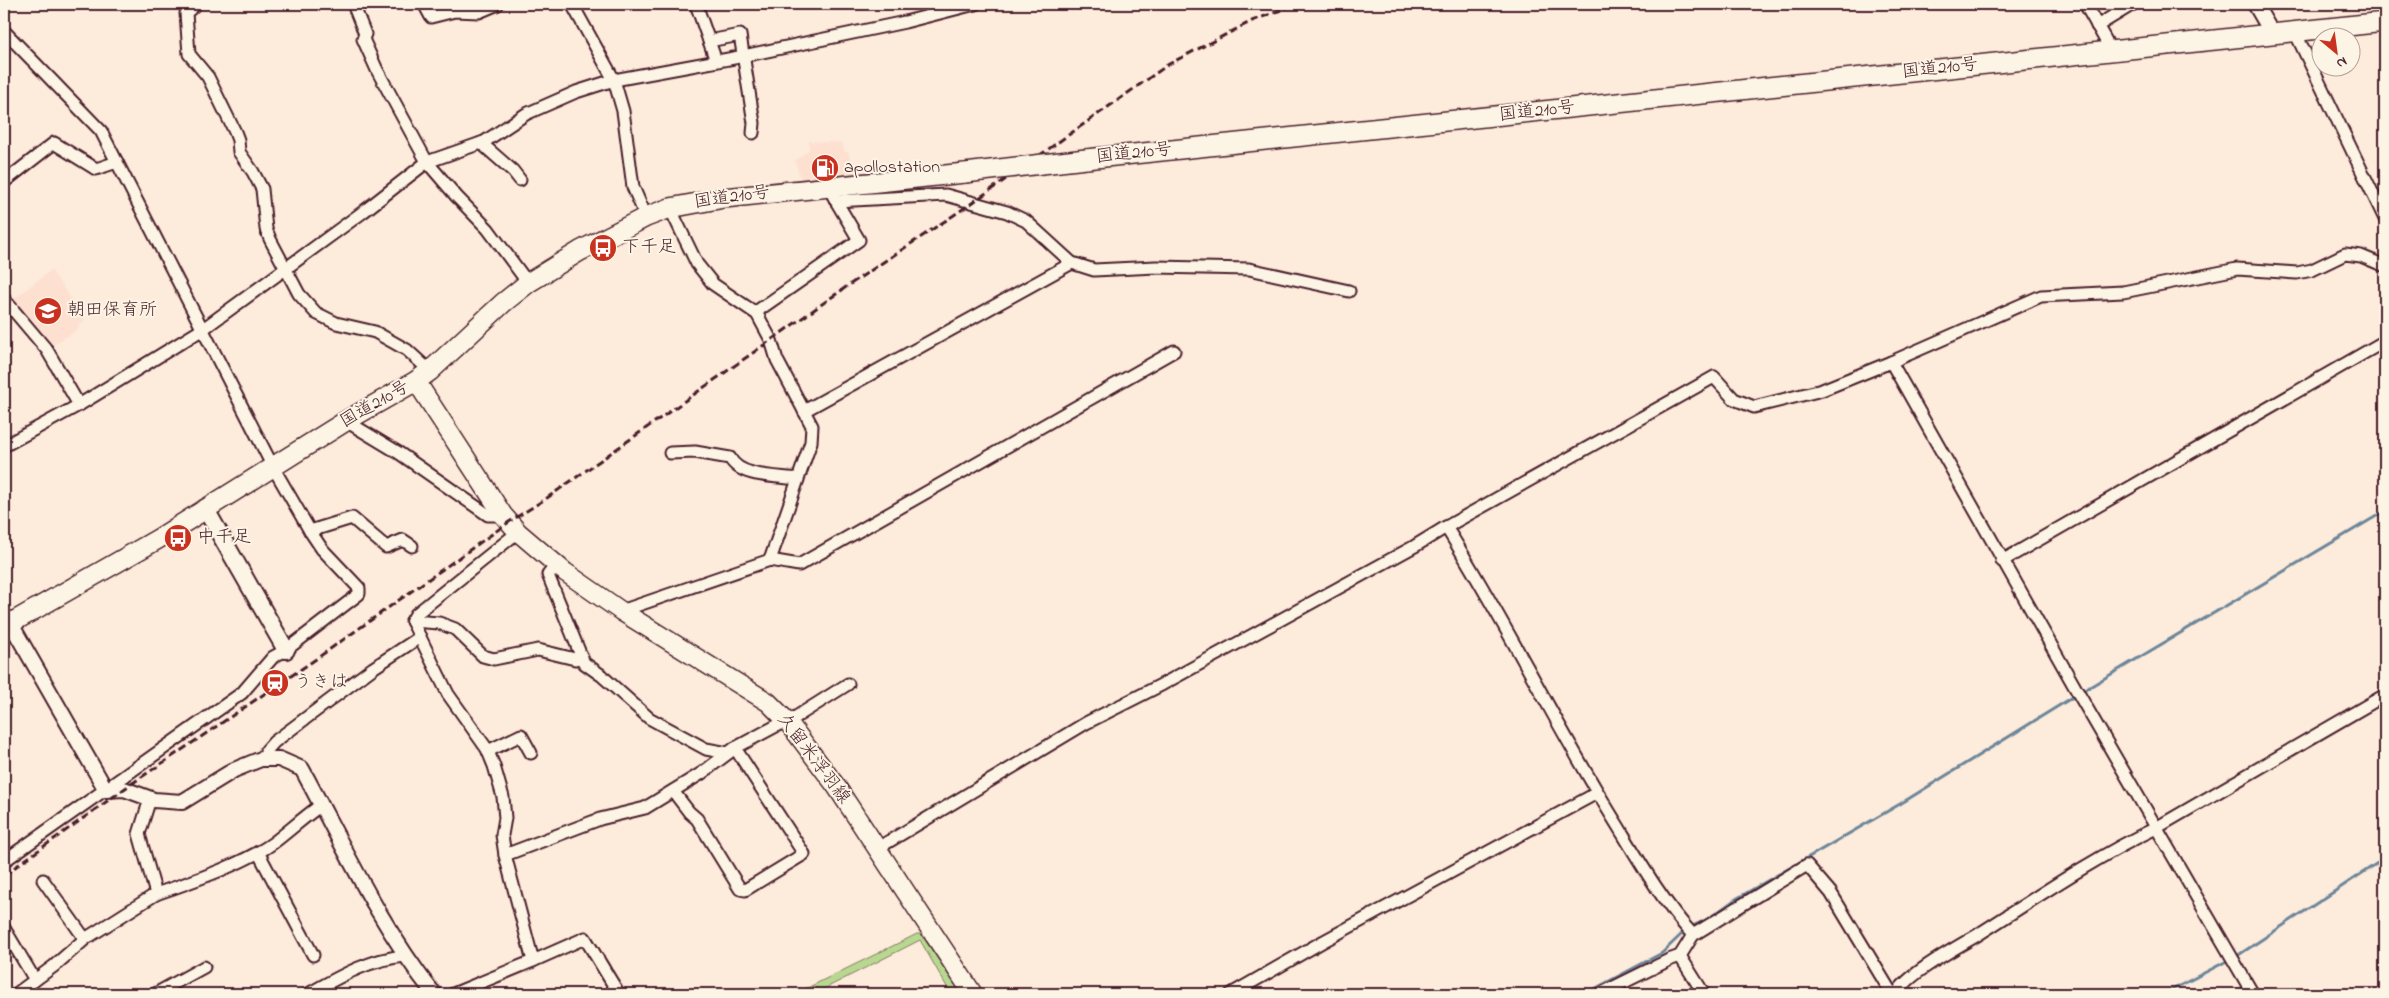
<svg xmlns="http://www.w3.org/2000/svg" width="2389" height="998" font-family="'Indie Flower','Klee One',sans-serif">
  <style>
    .built { fill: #fee0d0 }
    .green { fill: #b8d891; stroke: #817c5e }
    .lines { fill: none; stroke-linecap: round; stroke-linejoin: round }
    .stream { stroke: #6c869a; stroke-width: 3 }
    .minor-casing { stroke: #4a1f2b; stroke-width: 15 }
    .tertiary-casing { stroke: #4a1f2b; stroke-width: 18 }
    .secondary-casing { stroke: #4a1f2b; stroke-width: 20 }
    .primary-casing { stroke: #4a1f2b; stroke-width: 21 }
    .trunk-casing { stroke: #4a1f2b; stroke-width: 22 }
    .minor { stroke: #fcf5e5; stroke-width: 11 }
    .tertiary { stroke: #fcf5e5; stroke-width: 14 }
    .secondary { stroke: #fcf5e5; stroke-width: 16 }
    .primary { stroke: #fcf5e5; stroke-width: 18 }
    .trunk { stroke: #fcf5e5; stroke-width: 19 }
    .rail { stroke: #4a1f2b; stroke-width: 3; stroke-dasharray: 8 4; stroke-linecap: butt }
    .trunk-bridge-casing { stroke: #4a1f2b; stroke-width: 22; stroke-linecap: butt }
    .trunk-bridge { stroke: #fcf5e5; stroke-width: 19 }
    .labels { text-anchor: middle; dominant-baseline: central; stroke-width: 4; stroke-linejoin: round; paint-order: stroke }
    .street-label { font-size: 18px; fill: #4a1f2b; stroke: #fcf5e5 }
    .poi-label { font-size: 18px; fill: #4a1f2b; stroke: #fcf5e5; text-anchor: start }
  </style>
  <rect width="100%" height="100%" fill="#fdebdb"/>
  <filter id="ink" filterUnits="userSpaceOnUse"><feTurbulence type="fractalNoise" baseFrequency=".02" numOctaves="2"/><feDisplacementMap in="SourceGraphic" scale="10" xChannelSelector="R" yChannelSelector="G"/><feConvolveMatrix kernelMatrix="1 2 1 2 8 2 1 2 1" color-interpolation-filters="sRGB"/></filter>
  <g filter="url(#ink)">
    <g class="built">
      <polygon points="809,141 842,143 845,152 848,152 855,175 802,182 795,161 809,150"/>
      <polygon points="51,270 85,319 74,332 53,345 37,332 10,302"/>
    </g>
    <polygon class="green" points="917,934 921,934 959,990 951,994 920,940 814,994 803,994 801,991"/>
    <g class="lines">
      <g class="stream">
        <polyline points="2083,691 2385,511"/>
        <polyline points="1690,927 1708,919 1736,899 1900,804 2073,697"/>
        <polyline points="2237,956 2385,858"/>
        <polyline points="1585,994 1662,953 1685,931"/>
        <polyline points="2164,994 2225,962"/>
      </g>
      <defs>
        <g id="minor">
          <polyline points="196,4 186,13 189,54 208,77 235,132 238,140 239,152 253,172 262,189 266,229 270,239 299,294 316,313 336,323 375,332 407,350 430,371"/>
          <polyline points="353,4 365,34 363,39 377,70 427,162 457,197 488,229 528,283"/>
          <polyline points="424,4 431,17 455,11 479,12 498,4"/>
          <polyline points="572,4 614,80 623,111 633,187 646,217"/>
          <polyline points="696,4 716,61"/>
          <polyline points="2085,4 2106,41 2109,52"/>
          <polyline points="2097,26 2133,4"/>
          <polyline points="4,31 101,131 273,467 310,531 322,549 359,588 359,594 286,650 273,657 242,693 4,861"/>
          <polyline points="2295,32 2385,219"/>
          <polyline points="709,41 740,35 754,123 753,133"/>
          <polyline points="481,143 513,171 520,180"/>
          <polyline points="4,182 54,143 96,169 117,162"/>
          <polyline points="828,186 836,201 946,195 1007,212 1026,221 1072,263 1094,270 1156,267 1249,269 1349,291"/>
          <polyline points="4,299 47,350 79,405"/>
          <polyline points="757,314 760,309 859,240 836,201"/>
          <polyline points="1891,362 2081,698 2253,994"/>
          <polyline points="804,411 1072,263"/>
          <polyline points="346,421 399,453 488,515 503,515"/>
          <polyline points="4,446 79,405 203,329 363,212 427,162 484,142 526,114 576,92 614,80 734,58 905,22 975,4"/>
          <path d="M670 453 695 452 730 458C740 478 778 476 798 479"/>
          <path d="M1446 527C1507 624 1557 728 1618 826 1641 864 1663 902 1693 935"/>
          <polyline points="310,531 352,518 386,547 403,540 412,546"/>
          <polyline points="770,560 799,565 1174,351"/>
          <polyline points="2002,561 2385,341"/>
          <polyline points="556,565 548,575 584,663 601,675 649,718 706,749 728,753"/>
          <polyline points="621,611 770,560 811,442 812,426 777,360 771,340 757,314 713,284 697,264 670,208"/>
          <polyline points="412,621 448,694 487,749 494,766 503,797 505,818 502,835 505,855 533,961 453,994"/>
          <polyline points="412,621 439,623 455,629 483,656 494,659 538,650 575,659 582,657"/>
          <polyline points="412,621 416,614 518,532"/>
          <polyline points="488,751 521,735 531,753"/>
          <polyline points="268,759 266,751 274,742 373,668 420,637"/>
          <polyline points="673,791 689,812 697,819 740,889 745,890 804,854 735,748"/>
          <polyline points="878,848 1086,723 1163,684 1415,546 1446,527 1714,377 1734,399 1754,407 1822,390 1891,362 2041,296 2123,292 2237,269 2297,273 2312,270 2345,254 2361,256 2385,266"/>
          <polyline points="258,852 313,955"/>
          <polyline points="505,855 600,819 645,808 702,773 735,748 780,724 788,722 848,684"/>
          <polyline points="43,880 85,939"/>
          <path d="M156 894C190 882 244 864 273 843 289 831 304 817 321 805"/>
          <polyline points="4,928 35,980"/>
          <polyline points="1680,956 1704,994"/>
          <polyline points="533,961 585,938 619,994"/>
          <polyline points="16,994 54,966 85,939 156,894 139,834 150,799"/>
          <polyline points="155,994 204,967"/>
          <path d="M308 994C339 977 369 959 405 956"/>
          <polyline points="1231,994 1322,942 1597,793"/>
          <polyline points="1600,994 1669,960 1680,956 1693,935 1807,865 1831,893 1892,994"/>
          <path d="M1896 994C1910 972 1956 948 1979 934 2037 897 2094 858 2156 828L2385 695"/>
        </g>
        <g id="tertiary">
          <polyline points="2255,4 2273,35"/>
          <path d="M11 624 106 790 124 789 154 800 182 802 234 770 261 759H279L302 769C343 845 380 926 434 994"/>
        </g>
        <polyline id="secondary" points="205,508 286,650"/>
        <polyline id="primary" points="416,381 503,515 518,532 565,572 621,611 768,702 788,722 836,786 973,994"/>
        <g id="trunk">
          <polyline points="1086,159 2385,22"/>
          <polyline points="4,627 158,539 346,421 416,381 430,371 503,303 528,283 580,251 646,217 670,208 724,198 965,173"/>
        </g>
      </defs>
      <use href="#minor" class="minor-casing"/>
      <use href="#tertiary" class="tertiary-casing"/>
      <use href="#secondary" class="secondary-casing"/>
      <use href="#primary" class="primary-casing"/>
      <use href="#trunk" class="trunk-casing"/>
      <use href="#minor" class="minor"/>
      <use href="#tertiary" class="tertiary"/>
      <use href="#secondary" class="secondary"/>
      <use href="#primary" class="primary"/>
      <use href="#trunk" class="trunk"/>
      <polyline class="rail" points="4,875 124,789 316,659 509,522 547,498 849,285 972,203 1169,64 1252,21 1297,4"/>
      <defs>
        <polyline id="trunk-bridge" points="965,173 1086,159"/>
      </defs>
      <use href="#trunk-bridge" class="trunk-bridge-casing"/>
      <use href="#trunk-bridge" class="trunk-bridge"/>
    </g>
  </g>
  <defs>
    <symbol id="fuel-disc" viewBox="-11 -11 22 22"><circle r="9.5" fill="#c8321e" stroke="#fcf5e5"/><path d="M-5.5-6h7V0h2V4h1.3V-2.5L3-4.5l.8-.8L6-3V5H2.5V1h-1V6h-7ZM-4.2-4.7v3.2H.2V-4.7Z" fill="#fff"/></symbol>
    <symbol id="bus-disc" viewBox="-11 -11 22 22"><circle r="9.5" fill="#c8321e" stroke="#fcf5e5"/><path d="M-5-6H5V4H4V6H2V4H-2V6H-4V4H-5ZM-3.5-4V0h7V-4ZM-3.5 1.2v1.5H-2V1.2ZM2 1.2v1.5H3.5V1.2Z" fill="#fff"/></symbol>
    <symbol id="school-disc" viewBox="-11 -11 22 22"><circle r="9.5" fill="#c8321e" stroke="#fcf5e5"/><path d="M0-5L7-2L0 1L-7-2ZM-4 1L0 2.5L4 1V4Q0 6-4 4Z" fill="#fff"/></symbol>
    <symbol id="station-disc" viewBox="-11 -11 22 22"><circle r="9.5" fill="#c8321e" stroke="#fcf5e5"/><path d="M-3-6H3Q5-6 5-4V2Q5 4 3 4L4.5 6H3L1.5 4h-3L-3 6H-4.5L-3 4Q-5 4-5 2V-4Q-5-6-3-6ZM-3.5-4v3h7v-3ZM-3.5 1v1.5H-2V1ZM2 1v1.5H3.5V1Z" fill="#fff"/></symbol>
  </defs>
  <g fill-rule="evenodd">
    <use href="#fuel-disc" x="809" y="152" width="32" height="32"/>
    <use href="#bus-disc" x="587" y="232" width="32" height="32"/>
    <use href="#school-disc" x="32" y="295" width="32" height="32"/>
    <use href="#bus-disc" x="162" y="522" width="32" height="32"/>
    <use href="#station-disc" x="259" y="667" width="32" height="32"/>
  </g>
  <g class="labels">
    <g class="street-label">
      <text transform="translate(1940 69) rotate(-6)">国道210号</text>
      <text transform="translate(1537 112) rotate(-6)">国道210号</text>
      <text transform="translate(1134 154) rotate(-6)">国道210号</text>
      <text transform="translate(732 198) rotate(-8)">国道210号</text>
      <text transform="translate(375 405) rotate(-30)">国道210号</text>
      <text transform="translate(813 759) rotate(53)">久留米浮羽線</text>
    </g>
    <g class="poi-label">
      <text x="844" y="168">apollostation</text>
      <text x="622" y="248">下千足</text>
      <text x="67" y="311">朝田保育所</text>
      <text x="197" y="538">中千足</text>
      <text x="294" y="683">うきは</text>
    </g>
  </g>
  <rect width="2389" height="998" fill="none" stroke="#fcf5e5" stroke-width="20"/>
  <rect x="10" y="10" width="2369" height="978" fill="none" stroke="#4a1f2b" stroke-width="2" filter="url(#ink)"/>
  <g transform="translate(2336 52) rotate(151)"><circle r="24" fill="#fcf5e5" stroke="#b59f9b"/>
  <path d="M0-4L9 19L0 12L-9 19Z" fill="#c8321e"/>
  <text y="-8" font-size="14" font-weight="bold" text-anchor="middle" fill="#4a1f2b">N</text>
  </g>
</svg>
